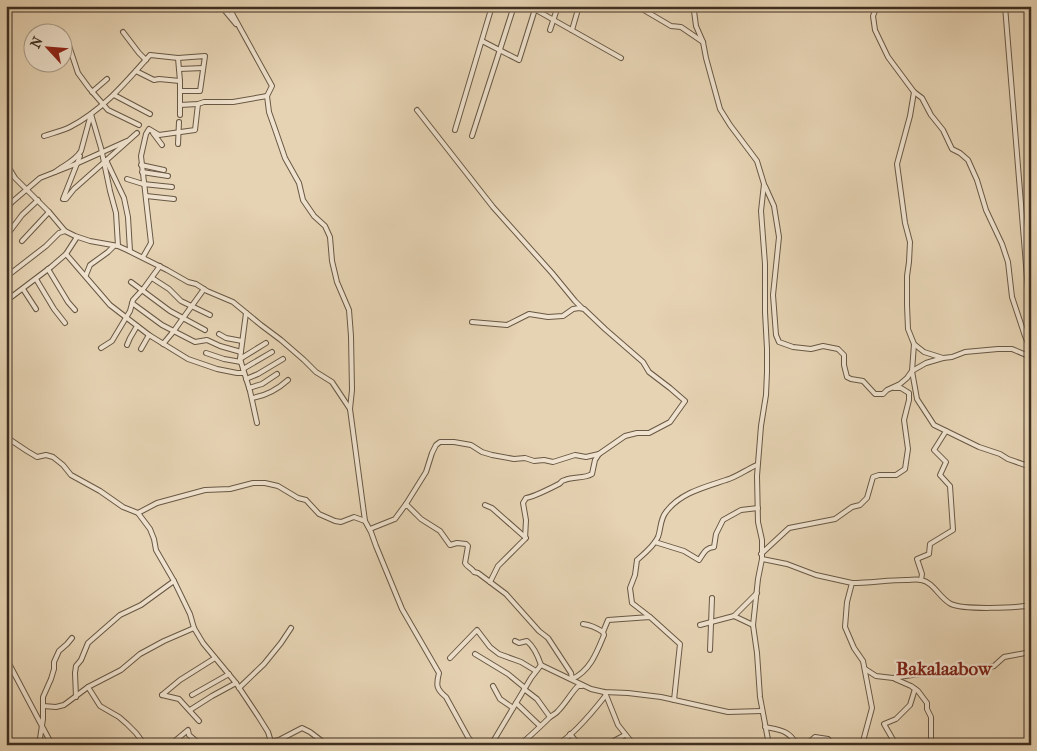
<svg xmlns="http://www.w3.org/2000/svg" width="1037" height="751" font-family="'IM FELL French Canon',serif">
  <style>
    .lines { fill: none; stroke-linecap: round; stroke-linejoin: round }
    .minor-casing { stroke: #685845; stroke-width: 6 }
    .minor { stroke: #efe2ce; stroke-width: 4 }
    .labels { text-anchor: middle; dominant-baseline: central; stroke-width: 4.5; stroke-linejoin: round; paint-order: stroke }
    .quarter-label { font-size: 19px; font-weight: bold; fill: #7a1f14; stroke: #efe2ce }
  </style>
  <rect width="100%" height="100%" fill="#e6d3b3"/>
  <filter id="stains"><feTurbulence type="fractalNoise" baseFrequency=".004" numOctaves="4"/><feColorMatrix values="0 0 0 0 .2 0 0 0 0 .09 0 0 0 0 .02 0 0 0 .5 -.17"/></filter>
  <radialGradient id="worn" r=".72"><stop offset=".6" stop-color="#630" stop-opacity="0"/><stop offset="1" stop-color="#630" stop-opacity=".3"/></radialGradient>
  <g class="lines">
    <defs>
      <g id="minor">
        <polyline points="221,6 236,24"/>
        <polyline points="230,6 229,8 272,86 267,96 269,112 275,129 285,158 299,183 303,200 314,216 325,226 330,237 332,261 337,282 349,310 351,336 352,390 350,409"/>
        <polyline points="529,6 621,58"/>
        <polyline points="637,6 671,26 681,27 703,42"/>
        <polyline points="691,6 694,11 696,26 703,42 706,58 720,109 730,125 757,161 764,184 761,211 765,264 765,312 767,349 767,372 766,395 761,426 757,476 758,522 762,540 762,559 758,579 753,625 757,653 760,697 769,745"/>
        <polyline points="877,6 873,16 875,30 888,57 914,92 922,98 931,115 943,130 952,149 960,153 968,160 977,180 986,210 1002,244 1008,262 1012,297 1025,336 1031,350"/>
        <polyline points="1005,6 1031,327"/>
        <polyline points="550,30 558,6"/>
        <polyline points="572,30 579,6"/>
        <polyline points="123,32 139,53 146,60"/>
        <polyline points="482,41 519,60 536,6"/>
        <polyline points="69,46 78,73 89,88 108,110 139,125"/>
        <polyline points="178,58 180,81 180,115"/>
        <polyline points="179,69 203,68"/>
        <polyline points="136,71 154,80 159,79 180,81"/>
        <polyline points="92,92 107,79"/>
        <polyline points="914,92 910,116 897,164 905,223 910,242 909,262 907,276 907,305 908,329 914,344 912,371 917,399 934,425 979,447 1000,454 1008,459 1031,467"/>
        <polyline points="114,95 150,114"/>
        <polyline points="180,105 198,104 204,102 233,102 267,96"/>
        <polyline points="417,110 493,207 552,273 575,301 582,308"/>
        <polyline points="455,130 492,6"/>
        <polyline points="153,133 162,145"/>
        <path d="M44 136C53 133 62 131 70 127 103 110 126 82 150 55L178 58 205 56 200 91H180"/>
        <polyline points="472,136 514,6"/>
        <polyline points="178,144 179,122"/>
        <polyline points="80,156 63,199 66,199 74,189 137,133"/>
        <polyline points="106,160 124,198 128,217 130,251"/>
        <polyline points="6,163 15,178 49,212 65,231 75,236 90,241 118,246 127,250 167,270 188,282 196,284 207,291 233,302 261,325 281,340 304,360 316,372 332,382 350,409 365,521"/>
        <polyline points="141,165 164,170"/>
        <path d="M55 172C64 165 75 161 81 151L91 114 101 148 110 191 116 213 118 246"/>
        <polyline points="142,172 168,176"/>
        <polyline points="127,179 143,184 172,187"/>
        <polyline points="765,186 774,206 779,237 773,295 776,335 779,342 793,347 811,349 823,346 838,349 844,355 844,365 847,377 851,379 863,381 875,394 883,394 887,390 900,384 907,378 912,371 926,363 943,358 952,357 965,352 998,349 1012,349 1031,357"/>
        <polyline points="146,196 174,199"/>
        <polyline points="6,209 12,202 40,178 78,163 127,141"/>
        <polyline points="10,231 22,215 38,200"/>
        <polyline points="22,241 49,212"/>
        <polyline points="66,254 110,305 149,335 188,359 217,369 237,373 244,373"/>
        <polyline points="143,257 151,243 141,156 146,134 149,129 159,135 195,130 198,104"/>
        <polyline points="48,269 68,302 75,310"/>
        <polyline points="86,275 90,265 108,252 114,246"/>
        <polyline points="6,277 46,246 59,233 65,231"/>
        <polyline points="152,278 169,289 181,301 210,315"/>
        <polyline points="36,279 54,309 65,323"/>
        <polyline points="131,282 170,311 205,330"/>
        <polyline points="23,289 36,309"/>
        <polyline points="6,301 51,267 66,254 77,237"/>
        <polyline points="132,303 162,325 195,342 207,340 220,346 241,352"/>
        <polyline points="246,313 240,359 250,391 257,423"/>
        <path d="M472 322 507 325 529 314 548 317 563 316 573 309 579 308 584 309 605 329 643 362 649 372 670 388 685 401 670 422 649 433H637L625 436 599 454 595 460 592 474C584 479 574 476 565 480 560 481 563 481 559 484 551 488 534 497 526 498L523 503 526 520 525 539 498 566 490 582"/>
        <polyline points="219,334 226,338 242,341"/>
        <polyline points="163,344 173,332 204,289"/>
        <polyline points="914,344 924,352 943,358"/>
        <polyline points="127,345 130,338 137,326"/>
        <polyline points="101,348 112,341 130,311 133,300 144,288 160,266"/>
        <polyline points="141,349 149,335"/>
        <polyline points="206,353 224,359 241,362"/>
        <polyline points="240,359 266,343"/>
        <polyline points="243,369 272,352"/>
        <polyline points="246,379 258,374 283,359"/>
        <polyline points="249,388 262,384 277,374"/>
        <path d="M252 398C265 396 278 389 288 380"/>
        <path d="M6 437 27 451 37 457 46 455 53 457 63 465 71 475 100 491 123 507 138 513 157 503 205 490 230 489 253 483H265L278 486 298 498 306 500 319 514 335 521 341 522 354 517 365 521 371 532 376 546 402 609 439 673C436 685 436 689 446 697L468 737 474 745"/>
        <polyline points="406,504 426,472 432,453 436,445 440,442 454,442 471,445 482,452 492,455 514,459 525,458 534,461 544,460 553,462 575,455 586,457 599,454"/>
        <polyline points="485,505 492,508 526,538"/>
        <polyline points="138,513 150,529 154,539 156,550 174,581 190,614 194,628 203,643 236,683 258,716 268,732 272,745"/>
        <path d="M370 529 395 519 406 504 421 519 440 531 450 545 457 543 466 544 468 546 465 563C467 567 472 568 474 572L478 573 506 594 539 631 548 638 571 673 572 679C590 671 597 652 604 635L603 632C597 628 590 625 583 624"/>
        <path d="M655 542 684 551 699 560C704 553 705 548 714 547L716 534 723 520 741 510 758 508"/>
        <polyline points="761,554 789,528 835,519 852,507 860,505 867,498 873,477 879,475 896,475 905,469 908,449 904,420 909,400 909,393 901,388 894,388"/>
        <polyline points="762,559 787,564 816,575 852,583 847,602 845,627 854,648 863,661 872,708 862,745"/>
        <polyline points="921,580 922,574 917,559 929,554 930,544 953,530 950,486 940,475 946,462 934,450 946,431"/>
        <path d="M852 583C870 583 888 580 906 580 911 580 917 579 921 580 934 582 939 598 951 604 963 610 1017 608 1031 605"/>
        <polyline points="734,616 757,593"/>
        <path d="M650 617 632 603 630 588 635 575 637 560C644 554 654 546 658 537 661 529 660 519 666 512 680 493 705 487 726 480 737 477 747 469 757 465"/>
        <polyline points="700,625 734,616 753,625"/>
        <polyline points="603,632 608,620 650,617 680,644 674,700"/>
        <path d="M515 641 519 643 527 641C534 647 538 656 541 665"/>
        <polyline points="710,650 712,598"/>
        <polyline points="475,654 508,674 525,688"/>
        <polyline points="6,658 52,745"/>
        <polyline points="450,658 477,630 490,647 499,654 521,662 536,671"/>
        <polyline points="865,669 876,676 893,678 912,675 986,668 994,666 1004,657 1031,652"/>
        <polyline points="895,679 911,686 918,691 927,703 927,709 931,717 931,741 929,745"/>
        <polyline points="493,686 500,699 513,708"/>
        <polyline points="88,687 100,706 119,717 127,724 136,733 145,745"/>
        <polyline points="239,688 264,664 281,643 291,628"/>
        <polyline points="524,689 537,699 550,717"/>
        <polyline points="162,695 180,680 215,658"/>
        <polyline points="162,695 179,699 199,721"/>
        <polyline points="192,695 229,674"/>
        <polyline points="606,695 618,725 634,745"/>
        <polyline points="76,697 75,673 76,666 81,660 88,643 120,615 141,605 174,581"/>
        <polyline points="516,703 540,726"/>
        <polyline points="43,706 56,707 64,705 88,687 121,670 140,654 164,641 194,628"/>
        <polyline points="190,710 212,696 236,683"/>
        <path d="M765 727C780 730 789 730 797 745"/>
        <polyline points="570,734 579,745"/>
        <polyline points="272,742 279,740 302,728 310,732 327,745"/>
        <polyline points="39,745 43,719 43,697 51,679 54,669 54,662 59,651 67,644 72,638"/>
        <polyline points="170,745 188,730 189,735 201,745"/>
        <polyline points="491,745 531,678 541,665 591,689 604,692 628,693 661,697 728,712 762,711"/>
        <path d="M520 745C530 736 540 727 549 718 552 715 556 714 558 711 566 703 571 693 578 686H582"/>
        <path d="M556 745C572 737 595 709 606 695L604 692"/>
        <polyline points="606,745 625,735"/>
        <polyline points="806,745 815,737 828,739 833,745"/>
        <polyline points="896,745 884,724 896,719 910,705 915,689"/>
      </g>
    </defs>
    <use href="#minor" class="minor-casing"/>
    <use href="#minor" class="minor"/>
  </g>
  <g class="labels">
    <g class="quarter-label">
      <text x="944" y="669">Bakalaabow</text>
    </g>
  </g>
  <rect width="1037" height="751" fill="none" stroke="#e6d3b3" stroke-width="25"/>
  <rect x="8" y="8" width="1022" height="736" fill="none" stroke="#3e2f20" stroke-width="2.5"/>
  <rect x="12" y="12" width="1012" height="726" fill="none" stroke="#3e2f20"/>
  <g transform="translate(48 48) rotate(296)"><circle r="24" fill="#efe2ce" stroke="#a89a88"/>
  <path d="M0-4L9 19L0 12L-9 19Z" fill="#8f2418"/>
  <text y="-8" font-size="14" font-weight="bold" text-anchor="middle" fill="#3e2f20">N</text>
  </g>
  <rect width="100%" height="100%" filter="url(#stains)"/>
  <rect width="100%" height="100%" fill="url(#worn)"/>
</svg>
